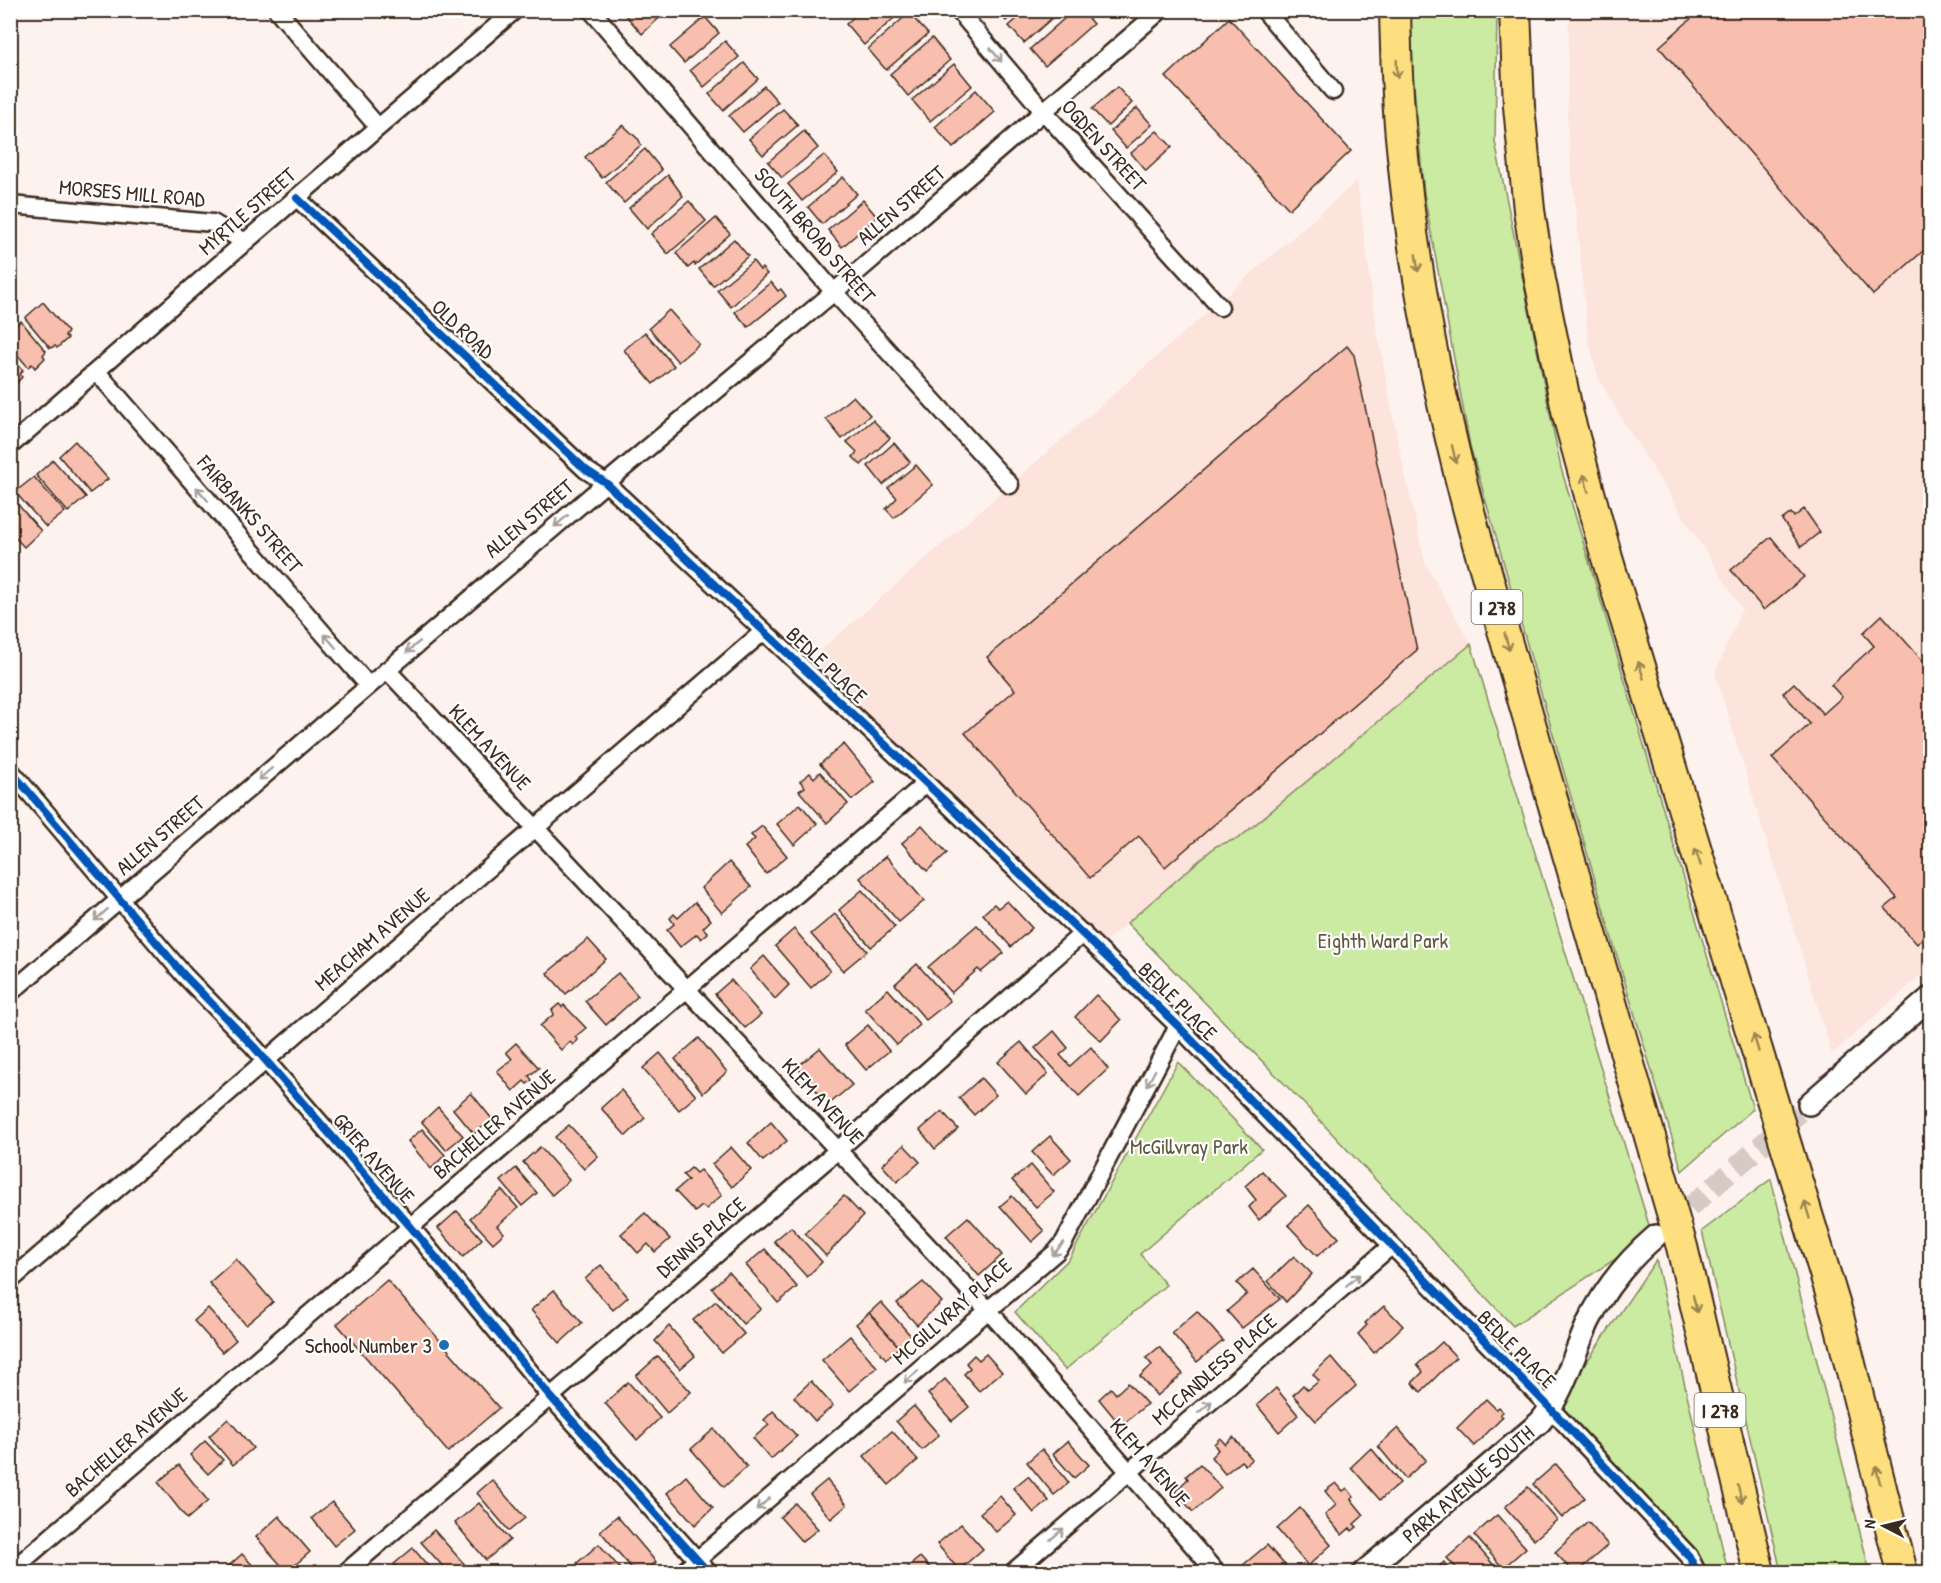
<svg xmlns="http://www.w3.org/2000/svg" width="1941" height="1583" font-family="'Patrick Hand',sans-serif">
  <style>
    .built { fill: #fce3dc }
    .green { fill: #cbeaa2; stroke: #838a60; stroke-width: 1.5 }
    .building { fill: #f8bfae; stroke: #3b2a1e; stroke-width: 1.5 }
    .lines { fill: none; stroke-linecap: round; stroke-linejoin: round }
    .tertiary-tunnel { stroke: #d7cac5; stroke-width: 21; stroke-dasharray: 21 10; stroke-linecap: butt }
    .minor-casing { stroke: #3b2a1e; stroke-width: 21 }
    .tertiary-casing { stroke: #3b2a1e; stroke-width: 26 }
    .motorway-casing { stroke: #3b2a1e; stroke-width: 34 }
    .minor { stroke: #fff; stroke-width: 16 }
    .tertiary { stroke: #fff; stroke-width: 21 }
    .motorway { stroke: #fedf80; stroke-width: 30 }
    .cycleway-casing { stroke: #fff; stroke-width: 11 }
    .cycleway { stroke: #0057b8; stroke-width: 8 }
    .oneway { stroke: #a79f9a }
    .oneway2 { stroke: #9c844f }
    .poi-dot { fill: #1f6fb2; stroke: #fff; stroke-width: 2 }
    .labels { text-anchor: middle; dominant-baseline: central; stroke-width: 4.5; stroke-linejoin: round; paint-order: stroke }
    .shield { fill: #fff; stroke: #766a62; stroke-width: 1.5 }
    .shield-label { font-size: 20px; font-weight: bold; fill: #3b2a1e }
    .street-label { font-size: 21px; fill: #3b2a1e; stroke: #fff }
    .park-label { font-size: 21px; fill: #5f5a3f; stroke: #fff }
    .poi-label { font-size: 21px; fill: #3b2a1e; stroke: #fff; text-anchor: end }
  </style>
  <rect width="100%" height="100%" fill="#fef2ef"/>
  <filter id="ink" filterUnits="userSpaceOnUse"><feTurbulence type="fractalNoise" baseFrequency=".0167" numOctaves="2"/><feDisplacementMap in="SourceGraphic" scale="12" xChannelSelector="R" yChannelSelector="G"/><feConvolveMatrix kernelMatrix="1 2 1 2 8 2 1 2 1" color-interpolation-filters="sRGB"/></filter>
  <g filter="url(#ink)">
    <g class="built">
      <polygon points="1569,11 1930,11 1930,967 1832,1054 1715,673 1742,609 1618,413 1598,377 1588,338 1567,123"/>
      <polygon points="1357,181 1377,331 1398,443 1425,563 1471,644 1239,838 1216,846 1100,946 803,666"/>
    </g>
    <g class="green">
      <polygon points="1407,11 1497,11 1495,142 1561,468 1753,1109 1682,1171 1614,946 1470,446 1424,194"/>
      <polygon points="1471,644 1652,1235 1513,1326 1309,1109 1127,923 1216,846 1239,838"/>
      <polygon points="1178,1062 1262,1149 1140,1254 1166,1285 1065,1370 1015,1312 1069,1259"/>
      <polygon points="1771,1179 1870,1572 1781,1572 1702,1231"/>
      <polygon points="1656,1260 1728,1572 1700,1572 1698,1562 1558,1404"/>
    </g>
    <g class="building">
      <polygon points="621,10 668,10 642,34"/>
      <polygon points="861,10 903,10 864,45 846,24"/>
      <polygon points="997,10 1018,10 1006,21"/>
      <polygon points="1027,10 1061,10 1024,43 1009,26"/>
      <polygon points="1074,10 1081,10 1093,24 1045,66 1030,49"/>
      <polygon points="1701,10 1930,10 1930,245 1873,295 1659,47"/>
      <polygon points="909,13 928,34 886,70 868,49"/>
      <polygon points="705,17 719,33 684,63 670,47"/>
      <polygon points="1229,18 1351,151 1289,209 1166,77"/>
      <polygon points="932,38 950,60 908,96 890,74"/>
      <polygon points="725,41 739,57 704,87 690,70"/>
      <polygon points="744,63 758,79 723,110 709,94"/>
      <polygon points="954,64 972,86 930,121 912,100"/>
      <polygon points="764,86 778,102 743,132 729,116"/>
      <polygon points="1117,87 1132,103 1108,126 1092,109"/>
      <polygon points="976,90 995,112 953,148 935,127"/>
      <polygon points="1137,108 1152,125 1126,148 1111,131"/>
      <polygon points="783,109 798,125 763,155 749,139"/>
      <polygon points="623,125 639,140 641,145 602,178 585,157"/>
      <polygon points="804,131 818,148 782,178 768,162"/>
      <polygon points="1157,131 1172,147 1146,171 1131,153"/>
      <polygon points="645,149 662,170 624,203 606,182"/>
      <polygon points="824,155 838,172 802,201 788,184"/>
      <polygon points="668,175 683,196 647,229 629,208"/>
      <polygon points="843,177 857,194 822,224 808,207"/>
      <polygon points="863,200 877,217 842,247 828,230"/>
      <polygon points="689,201 706,221 668,254 651,234"/>
      <polygon points="716,218 730,234 695,265 694,263 688,268 676,253"/>
      <polygon points="734,239 748,256 713,286 699,269"/>
      <polygon points="753,261 760,270 762,268 767,274 731,307 717,290"/>
      <polygon points="771,282 778,291 781,289 786,296 748,327 735,312"/>
      <polygon points="43,302 68,332 65,336 68,338 57,348 55,346 50,348 25,318"/>
      <polygon points="669,310 699,344 678,362 649,328"/>
      <polygon points="21,321 46,351 43,355 45,358 35,368 32,364 28,367 10,346 10,330"/>
      <polygon points="645,332 674,366 653,384 624,350"/>
      <polygon points="1347,346 1354,355 1417,650 1165,867 1139,836 1090,878 965,733 1015,690 987,657"/>
      <polygon points="10,356 23,370 20,375 22,377 13,387 10,385"/>
      <polygon points="853,396 870,415 842,439 826,419"/>
      <polygon points="873,420 890,438 861,465 853,457 857,452 847,442"/>
      <polygon points="75,441 108,479 90,493 59,456"/>
      <polygon points="894,443 910,462 883,485 868,466"/>
      <polygon points="53,460 86,497 68,512 36,475"/>
      <polygon points="916,465 933,485 894,518 886,509 897,498 888,488"/>
      <polygon points="34,477 65,512 46,527 15,492"/>
      <polygon points="14,500 41,531 24,547 10,532 10,504"/>
      <polygon points="1804,509 1820,532 1801,547 1782,520 1791,513 1794,517"/>
      <polygon points="1771,537 1804,577 1764,610 1731,570"/>
      <polygon points="1882,615 1930,669 1930,931 1917,944 1885,908 1897,898 1772,758 1810,724 1783,693 1794,683 1823,714 1842,697 1831,685 1874,646 1863,633"/>
      <polygon points="844,744 875,782 852,800 820,764"/>
      <polygon points="820,772 848,804 827,823 799,791 805,787 800,781 810,773 814,778"/>
      <polygon points="800,804 817,824 794,845 777,824"/>
      <polygon points="922,825 947,853 927,871 902,843"/>
      <polygon points="762,826 787,856 766,874 745,847 755,839 751,835"/>
      <polygon points="886,856 924,901 899,922 860,878"/>
      <polygon points="729,862 751,887 722,913 701,888"/>
      <polygon points="862,890 895,927 871,947 839,910"/>
      <polygon points="1007,901 1032,928 1011,947 983,914 994,904 998,908"/>
      <polygon points="695,902 711,920 703,928 708,933 701,939 697,934 680,947 667,930 674,924 670,918 674,914 678,918"/>
      <polygon points="835,914 867,951 843,971 811,934"/>
      <polygon points="977,925 1004,953 981,972 978,969 951,993 928,967"/>
      <polygon points="794,929 830,971 811,988 775,946"/>
      <polygon points="588,939 606,959 566,994 547,973"/>
      <polygon points="764,956 789,985 775,999 750,969"/>
      <polygon points="917,964 950,1001 926,1020 895,984"/>
      <polygon points="618,973 638,996 606,1025 585,1001"/>
      <polygon points="731,980 761,1015 745,1028 715,994"/>
      <polygon points="888,989 920,1025 897,1045 865,1009"/>
      <polygon points="1096,995 1121,1020 1101,1041 1075,1017"/>
      <polygon points="559,1004 562,1007 564,1005 586,1028 575,1037 578,1040 573,1045 570,1042 561,1050 540,1026 554,1014 552,1010"/>
      <polygon points="868,1025 889,1051 866,1070 845,1045"/>
      <polygon points="1054,1031 1068,1048 1060,1055 1070,1066 1091,1047 1108,1069 1079,1096 1035,1048"/>
      <polygon points="699,1038 727,1072 703,1093 675,1059"/>
      <polygon points="1021,1042 1048,1074 1026,1094 998,1062"/>
      <polygon points="516,1043 539,1068 529,1076 532,1080 527,1084 524,1081 513,1091 497,1071 512,1059 506,1052"/>
      <polygon points="820,1048 852,1085 828,1105 797,1067"/>
      <polygon points="660,1053 696,1096 679,1110 643,1068"/>
      <polygon points="981,1078 996,1095 974,1115 959,1098"/>
      <polygon points="621,1090 645,1118 626,1136 601,1108"/>
      <polygon points="471,1093 492,1119 474,1134 453,1109"/>
      <polygon points="438,1107 463,1136 446,1150 422,1122"/>
      <polygon points="942,1111 958,1129 935,1149 920,1130"/>
      <polygon points="771,1122 787,1141 763,1161 748,1143"/>
      <polygon points="569,1125 598,1156 584,1169 555,1137"/>
      <polygon points="422,1129 445,1155 431,1169 408,1141"/>
      <polygon points="1050,1136 1071,1159 1053,1175 1032,1152"/>
      <polygon points="904,1145 920,1162 897,1182 882,1165"/>
      <polygon points="540,1147 569,1180 552,1195 523,1162"/>
      <polygon points="731,1147 751,1170 732,1187 712,1164"/>
      <polygon points="1031,1165 1054,1192 1036,1207 1012,1180"/>
      <polygon points="516,1168 537,1193 522,1206 501,1181"/>
      <polygon points="691,1168 696,1173 700,1170 722,1195 706,1209 702,1206 695,1212 675,1191 688,1180 683,1175"/>
      <polygon points="1262,1171 1286,1196 1259,1220 1249,1207 1256,1200 1245,1186"/>
      <polygon points="502,1190 518,1208 497,1226 504,1233 493,1243 470,1218"/>
      <polygon points="844,1196 863,1216 826,1256 805,1233"/>
      <polygon points="1012,1196 1044,1231 1032,1242 1000,1206"/>
      <polygon points="1309,1205 1339,1238 1317,1256 1288,1225"/>
      <polygon points="457,1211 482,1239 463,1257 438,1228"/>
      <polygon points="645,1213 670,1239 655,1252 648,1244 638,1253 621,1234"/>
      <polygon points="968,1217 1002,1255 979,1276 946,1236"/>
      <polygon points="791,1227 822,1262 807,1277 774,1241"/>
      <polygon points="765,1249 797,1287 778,1303 746,1265"/>
      <polygon points="1294,1256 1312,1274 1286,1302 1268,1281"/>
      <polygon points="236,1259 273,1302 246,1325 209,1283"/>
      <polygon points="601,1265 628,1297 613,1310 585,1279"/>
      <polygon points="1253,1269 1280,1299 1242,1328 1227,1311 1247,1294 1237,1283"/>
      <polygon points="729,1272 761,1309 743,1324 712,1288"/>
      <polygon points="387,1280 499,1408 448,1452 337,1324"/>
      <polygon points="923,1282 942,1302 917,1325 897,1303"/>
      <polygon points="554,1290 582,1323 560,1343 531,1310"/>
      <polygon points="716,1301 744,1334 722,1353 693,1320"/>
      <polygon points="881,1302 911,1336 899,1347 869,1313"/>
      <polygon points="1384,1306 1403,1326 1374,1353 1358,1334 1367,1325 1365,1323"/>
      <polygon points="208,1308 236,1340 222,1352 194,1321"/>
      <polygon points="1197,1311 1223,1341 1197,1362 1172,1333"/>
      <polygon points="869,1313 899,1347 886,1359 856,1324"/>
      <polygon points="669,1326 695,1356 680,1369 655,1341"/>
      <polygon points="850,1336 877,1367 849,1391 822,1360"/>
      <polygon points="1442,1342 1456,1357 1421,1392 1412,1383 1423,1372 1417,1365"/>
      <polygon points="1159,1347 1183,1374 1157,1396 1140,1376 1152,1365 1146,1358"/>
      <polygon points="986,1354 1002,1372 979,1391 964,1374 970,1368 966,1363 974,1355 979,1360"/>
      <polygon points="658,1356 691,1392 667,1413 636,1376"/>
      <polygon points="1331,1357 1356,1386 1316,1421 1293,1395 1303,1385 1308,1390 1319,1381 1313,1374"/>
      <polygon points="945,1379 969,1407 952,1421 928,1394"/>
      <polygon points="811,1381 833,1406 815,1421 794,1397"/>
      <polygon points="628,1382 660,1418 637,1440 605,1403"/>
      <polygon points="1128,1383 1147,1404 1121,1426 1099,1399 1111,1388 1116,1394"/>
      <polygon points="1276,1388 1298,1415 1279,1432 1257,1405"/>
      <polygon points="1486,1399 1496,1409 1498,1407 1503,1412 1500,1414 1503,1417 1474,1446 1457,1428"/>
      <polygon points="914,1406 939,1435 922,1450 896,1421"/>
      <polygon points="773,1411 797,1436 771,1459 753,1438 769,1425 764,1420"/>
      <polygon points="228,1419 253,1448 233,1465 209,1436"/>
      <polygon points="1398,1428 1426,1460 1405,1479 1378,1446"/>
      <polygon points="714,1429 747,1467 724,1487 691,1449"/>
      <polygon points="892,1431 918,1460 889,1485 864,1456"/>
      <polygon points="1233,1437 1252,1459 1245,1465 1241,1461 1225,1474 1211,1457 1218,1450 1214,1444 1220,1438 1225,1444"/>
      <polygon points="205,1441 223,1460 208,1474 190,1455"/>
      <polygon points="1068,1441 1089,1465 1074,1478 1053,1454"/>
      <polygon points="1371,1448 1400,1483 1380,1500 1351,1467"/>
      <polygon points="1042,1449 1069,1483 1054,1495 1027,1462"/>
      <polygon points="1200,1464 1221,1488 1193,1512 1175,1491 1188,1479 1186,1476"/>
      <polygon points="1556,1464 1585,1498 1562,1518 1533,1484"/>
      <polygon points="179,1465 208,1501 187,1519 158,1482"/>
      <polygon points="686,1476 713,1508 695,1525 667,1493"/>
      <polygon points="1028,1476 1049,1501 1034,1513 1013,1488"/>
      <polygon points="492,1480 525,1518 509,1531 477,1493"/>
      <polygon points="827,1480 847,1505 831,1519 810,1494"/>
      <polygon points="1336,1483 1343,1491 1347,1488 1354,1497 1351,1499 1364,1515 1354,1524 1357,1527 1352,1531 1350,1528 1342,1535 1325,1515 1336,1505 1325,1491"/>
      <polygon points="1528,1487 1557,1520 1534,1540 1505,1507"/>
      <polygon points="1000,1496 1016,1515 996,1532 980,1513"/>
      <polygon points="332,1502 355,1529 334,1546 312,1518"/>
      <polygon points="479,1503 510,1540 486,1560 455,1523"/>
      <polygon points="795,1503 818,1529 802,1542 780,1517"/>
      <polygon points="1300,1508 1331,1545 1308,1566 1277,1529"/>
      <polygon points="1497,1515 1526,1548 1503,1568 1474,1535"/>
      <polygon points="279,1516 310,1552 287,1572 256,1537"/>
      <polygon points="617,1516 656,1562 644,1572 635,1572 600,1531"/>
      <polygon points="1588,1522 1608,1545 1577,1572 1573,1572 1555,1552"/>
      <polygon points="961,1524 983,1549 959,1570 937,1544"/>
      <polygon points="434,1530 465,1565 456,1572 448,1572 421,1542"/>
      <polygon points="1470,1538 1499,1571 1497,1572 1460,1572 1447,1558"/>
      <polygon points="599,1544 623,1572 585,1572 577,1563"/>
      <polygon points="1267,1545 1291,1572 1249,1572 1243,1565"/>
      <polygon points="413,1548 433,1572 402,1572 394,1564"/>
      <polygon points="242,1554 259,1572 222,1572"/>
      <polygon points="920,1557 934,1572 902,1572"/>
      <polygon points="1444,1562 1453,1572 1433,1572"/>
    </g>
    <g class="lines">
      <polyline class="tertiary-tunnel" points="1666,1228 1809,1104"/>
      <defs>
        <g id="minor">
          <polyline points="277,10 378,127"/>
          <polyline points="591,10 834,292 1010,485"/>
          <polyline points="958,10 1044,112 1220,307"/>
          <polyline points="1264,10 1333,91"/>
          <polyline points="297,198 586,470 606,483 926,783 1178,1026 1551,1409 1689,1556 1697,1572"/>
          <polyline points="10,205 213,223 245,242"/>
          <polyline points="97,372 368,685"/>
          <polyline points="10,446 245,242 515,10"/>
          <polyline points="387,670 988,1310 1216,1572"/>
          <polyline points="10,770 184,975 254,1047 410,1226 550,1396 708,1572"/>
          <polyline points="10,993 606,483 834,292 1161,10"/>
          <polyline points="10,1281 764,631"/>
          <polyline points="10,1572 926,783"/>
          <polyline points="346,1572 838,1150 1083,933"/>
          <polyline points="683,1572 1056,1252 1064,1242 1178,1026"/>
          <polyline points="1013,1572 1391,1246"/>
        </g>
        <g id="tertiary">
          <polyline points="1809,1104 1930,998"/>
          <path d="M1364 1572 1540 1422C1563 1395 1573 1356 1588 1323 1604 1289 1628 1260 1656 1236"/>
        </g>
        <g id="motorway">
          <path d="M1395 10C1396 56 1397 101 1402 147 1414 277 1440 404 1474 530L1682 1247 1759 1572"/>
          <polyline points="1515,10 1519,106 1529,210 1540,280 1568,415 1607,558 1838,1316 1902,1572"/>
        </g>
      </defs>
      <use href="#minor" class="minor-casing"/>
      <use href="#tertiary" class="tertiary-casing"/>
      <use href="#motorway" class="motorway-casing"/>
      <use href="#minor" class="minor"/>
      <use href="#tertiary" class="tertiary"/>
      <use href="#motorway" class="motorway"/>
      <defs>
        <g id="cycleway">
          <polyline points="297,198 586,470 606,483 926,783 1178,1026 1551,1409 1689,1556 1697,1572"/>
          <polyline points="10,770 184,975 254,1047 410,1226 550,1396 708,1572"/>
        </g>
      </defs>
      <use href="#cycleway" class="cycleway-casing"/>
      <use href="#cycleway" class="cycleway"/>
    </g>
    <defs><path id="oneway-shaft" d="M-6 0H5M1.5-3L5.5 0L1.5 3" fill="none" stroke-width="1.6" stroke-linecap="round" stroke-linejoin="round" transform="scale(1.5)"/></defs>
    <g class="oneway">
      <use href="#oneway-shaft" transform="translate(996 55) rotate(50)"/>
      <use href="#oneway-shaft" transform="translate(202 494) rotate(-131)"/>
      <use href="#oneway-shaft" transform="translate(561 521) rotate(140)"/>
      <use href="#oneway-shaft" transform="translate(330 641) rotate(-131)"/>
      <use href="#oneway-shaft" transform="translate(413 647) rotate(140)"/>
      <use href="#oneway-shaft" transform="translate(265 774) rotate(139)"/>
      <use href="#oneway-shaft" transform="translate(101 915) rotate(139)"/>
      <use href="#oneway-shaft" transform="translate(1151 1078) rotate(118)"/>
      <use href="#oneway-shaft" transform="translate(1058 1249) rotate(131)"/>
      <use href="#oneway-shaft" transform="translate(1353 1280) rotate(-41)"/>
      <use href="#oneway-shaft" transform="translate(911 1377) rotate(139)"/>
      <use href="#oneway-shaft" transform="translate(1205 1407) rotate(-41)"/>
      <use href="#oneway-shaft" transform="translate(763 1504) rotate(139)"/>
      <use href="#oneway-shaft" transform="translate(1057 1534) rotate(-41)"/>
    </g>
    <g class="oneway2">
      <use href="#oneway-shaft" transform="translate(1397 69) rotate(88)"/>
      <use href="#oneway-shaft" transform="translate(1417 263) rotate(82)"/>
      <use href="#oneway-shaft" transform="translate(1454 454) rotate(77)"/>
      <use href="#oneway-shaft" transform="translate(1586 483) rotate(-105)"/>
      <use href="#oneway-shaft" transform="translate(1507 642) rotate(74)"/>
      <use href="#oneway-shaft" transform="translate(1641 670) rotate(-107)"/>
      <use href="#oneway-shaft" transform="translate(1698 857) rotate(-107)"/>
      <use href="#oneway-shaft" transform="translate(1756 1043) rotate(-107)"/>
      <use href="#oneway-shaft" transform="translate(1807 1210) rotate(-107)"/>
      <use href="#oneway-shaft" transform="translate(1695 1304) rotate(77)"/>
      <use href="#oneway-shaft" transform="translate(1878 1475) rotate(-104)"/>
      <use href="#oneway-shaft" transform="translate(1740 1494) rotate(77)"/>
    </g>
  </g>
  <circle class="poi-dot" cx="444" cy="1345" r="6"/>
  <g class="labels">
    <g class="shield">
      <rect x="1471.5" y="590" width="51" height="34" rx="4.5"/>
      <rect x="1694.5" y="1393" width="51" height="34" rx="4.5"/>
    </g>
    <g class="shield-label">
      <text x="1497" y="607">I 278</text>
      <text x="1720" y="1410">I 278</text>
    </g>
    <g class="street-label">
      <text transform="translate(1104 145) rotate(48)">OGDEN STREET</text>
      <text transform="translate(132 193) rotate(5)">MORSES MILL ROAD</text>
      <text transform="translate(901 205) rotate(-41)">ALLEN STREET</text>
      <text transform="translate(247 211) rotate(-41)">MYRTLE STREET</text>
      <text transform="translate(815 235) rotate(49)">SOUTH BROAD STREET</text>
      <text transform="translate(463 329) rotate(43)">OLD ROAD</text>
      <text transform="translate(250 514) rotate(49)">FAIRBANKS STREET</text>
      <text transform="translate(529 518) rotate(-40)">ALLEN STREET</text>
      <text transform="translate(827 665) rotate(43)">BEDLE PLACE</text>
      <text transform="translate(490 747) rotate(47)">KLEM AVENUE</text>
      <text transform="translate(160 835) rotate(-41)">ALLEN STREET</text>
      <text transform="translate(372 939) rotate(-41)">MEACHAM AVENUE</text>
      <text transform="translate(1178 1001) rotate(45)">BEDLE PLACE</text>
      <text transform="translate(823 1101) rotate(47)">KLEM AVENUE</text>
      <text transform="translate(494 1124) rotate(-41)">BACHELLER AVENUE</text>
      <text transform="translate(374 1158) rotate(49)">GRIER AVENUE</text>
      <text transform="translate(701 1237) rotate(-41)">DENNIS PLACE</text>
      <text transform="translate(952 1311) rotate(-41)">MCGILLVRAY PLACE</text>
      <text transform="translate(1517 1349) rotate(45)">BEDLE PLACE</text>
      <text transform="translate(1214 1369) rotate(-41)">MCCANDLESS PLACE</text>
      <text transform="translate(126 1442) rotate(-41)">BACHELLER AVENUE</text>
      <text transform="translate(1150 1462) rotate(49)">KLEM AVENUE</text>
      <text transform="translate(1468 1484) rotate(-41)">PARK AVENUE SOUTH</text>
    </g>
    <g class="park-label">
      <text x="1383" y="940">Eighth Ward Park</text>
      <text x="1189" y="1146">McGillvray Park</text>
    </g>
    <g class="poi-label">
      <text x="432" y="1345">School Number 3</text>
    </g>
  </g>
  <rect width="1941" height="1583" fill="none" stroke="#fff" stroke-width="36"/>
  <rect x="18" y="18" width="1905" height="1547" fill="none" stroke="#3b2a1e" stroke-width="2" filter="url(#ink)"/>
  <g transform="translate(1884 1526) rotate(277)" stroke="#ffffff" stroke-width="4.5" paint-order="stroke">
  <path d="M0-4.5L10 22L0 15L-10 22Z" fill="#3b2a1e"/>
  <text y="-9" font-size="16" font-weight="bold" text-anchor="middle" fill="#3b2a1e">N</text>
  </g>
</svg>
